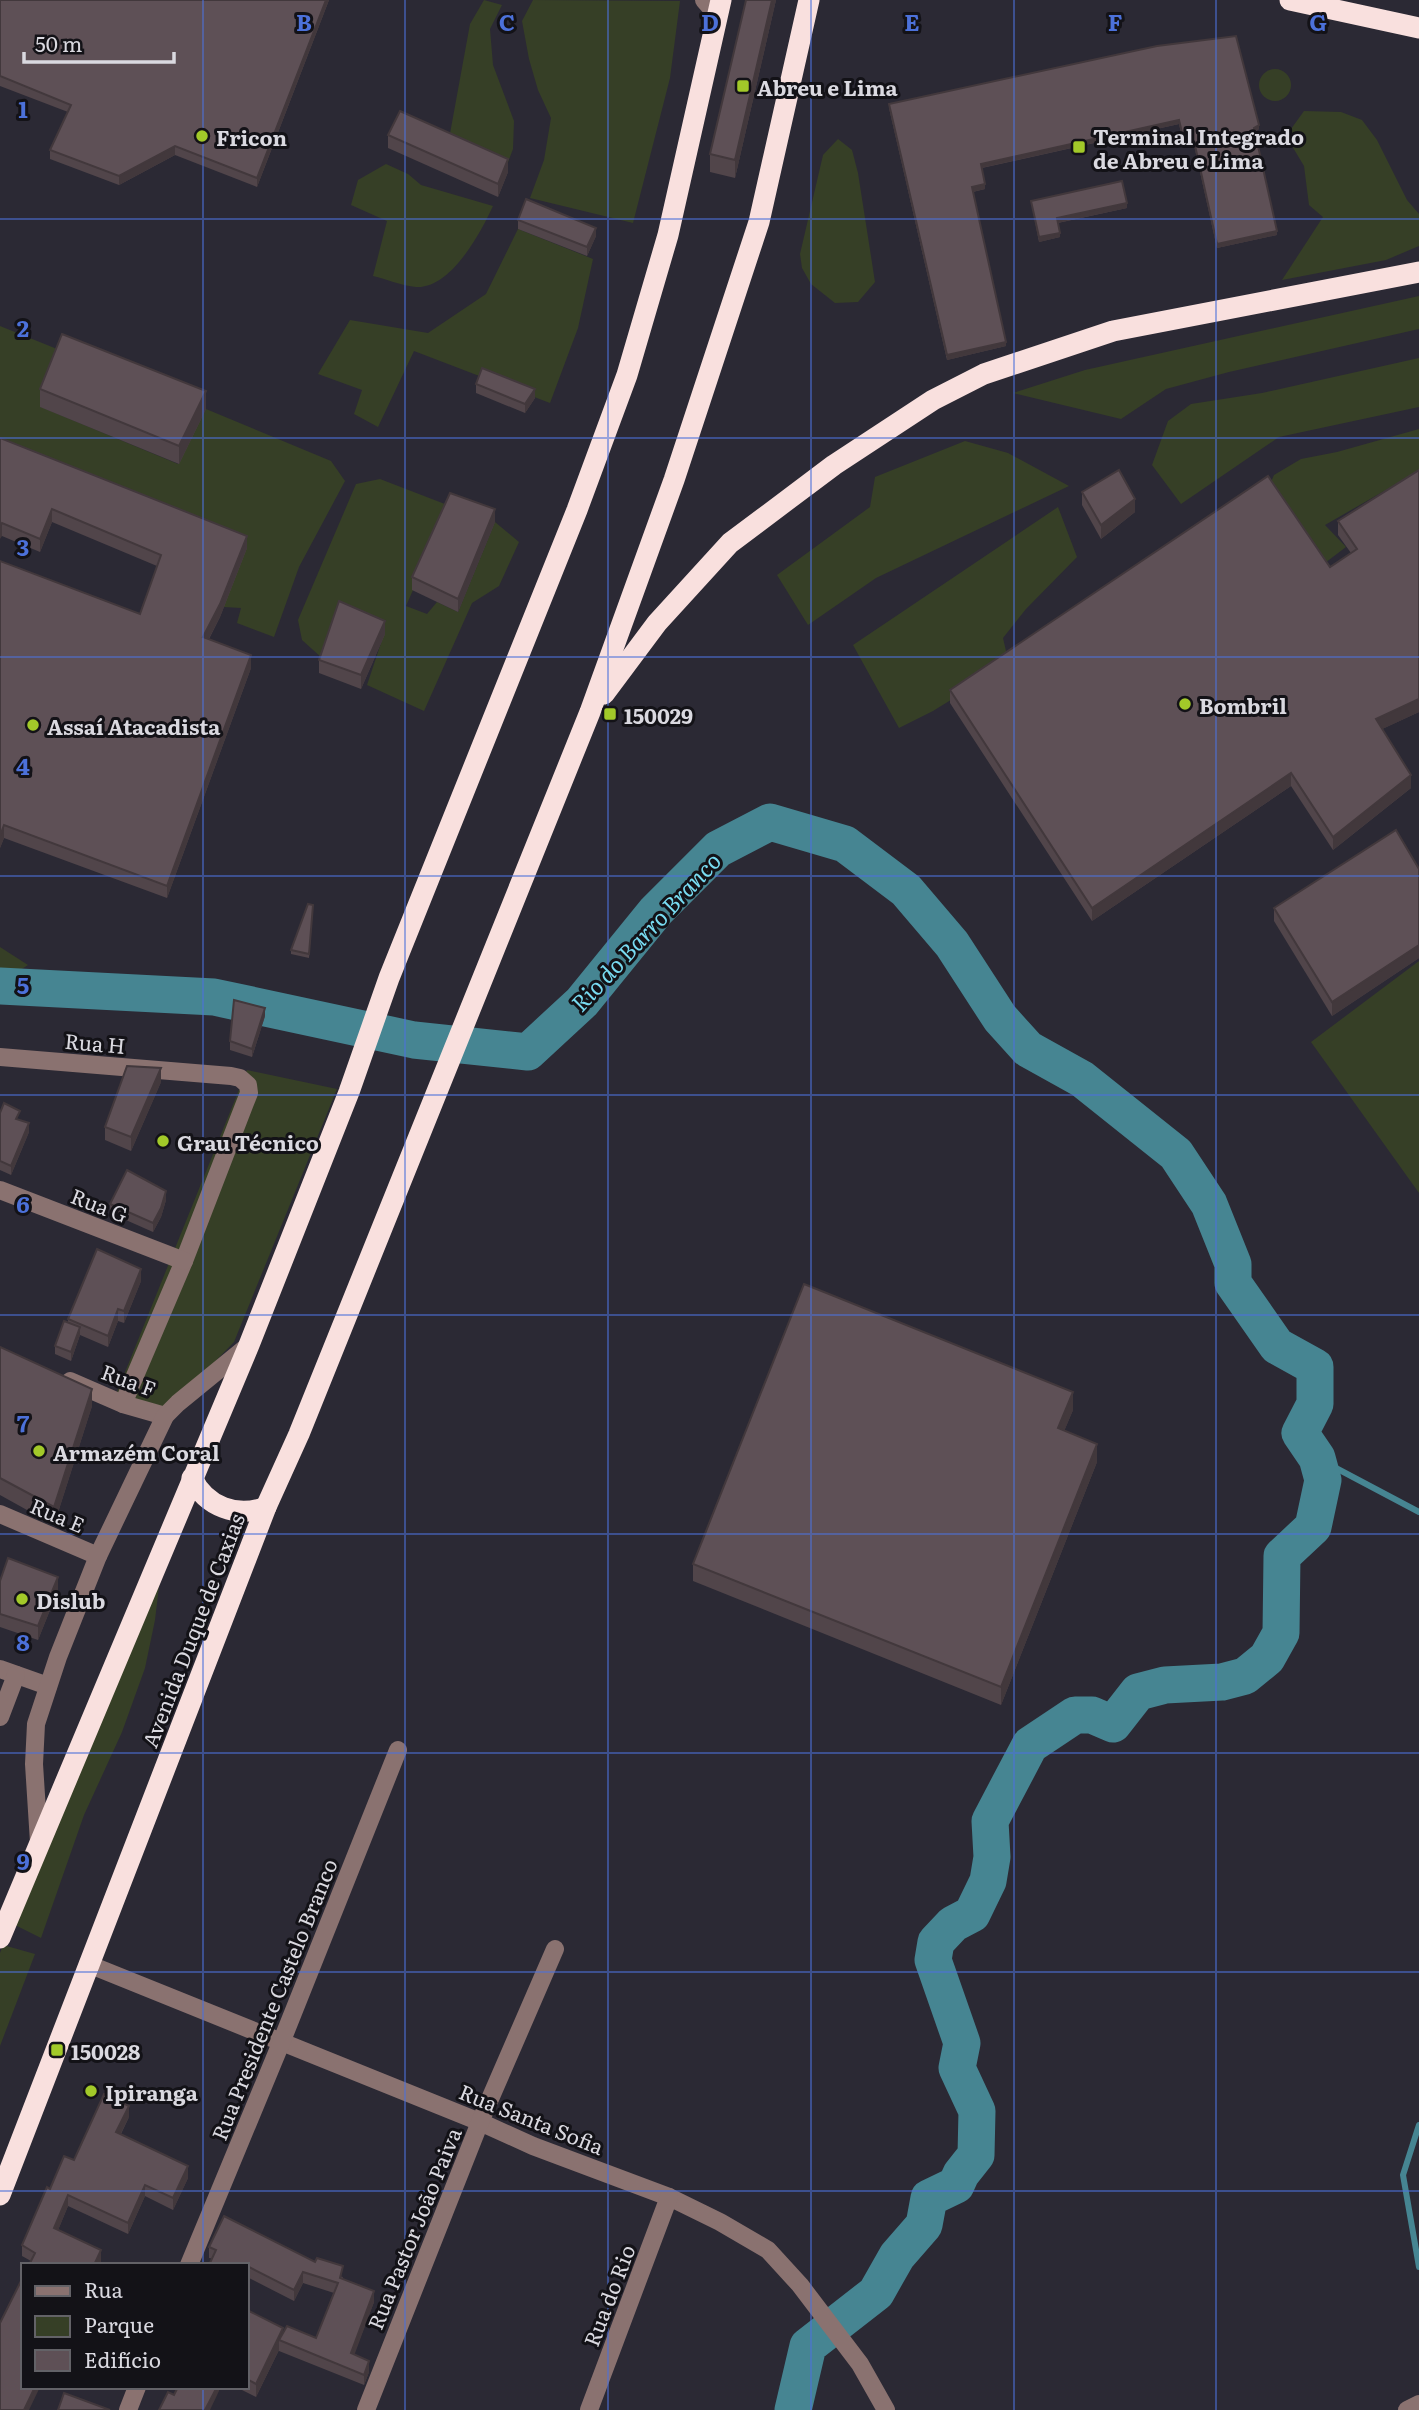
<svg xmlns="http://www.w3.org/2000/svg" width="1419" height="2410" font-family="Literata,serif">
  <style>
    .green { fill: #363f26 }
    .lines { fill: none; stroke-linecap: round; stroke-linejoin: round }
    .stream { stroke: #468592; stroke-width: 6 }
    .river { stroke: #468592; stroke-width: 37 }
    .minor { stroke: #8a7270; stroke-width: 18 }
    .highway { stroke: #f9e0de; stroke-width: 21 }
    .wall { fill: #51454a }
    .shaded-wall { fill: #42383c }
    .building { fill: #5e5056; stroke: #42383c; stroke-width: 2 }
    .grid { fill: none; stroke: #4c71da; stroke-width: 2; stroke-opacity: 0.55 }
    .poi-dot { fill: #a2c929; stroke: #131217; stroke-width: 2.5 }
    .labels { text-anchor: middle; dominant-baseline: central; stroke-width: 6; stroke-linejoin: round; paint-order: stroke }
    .poi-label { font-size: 21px; font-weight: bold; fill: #dad9e0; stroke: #131217; text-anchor: start }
    .street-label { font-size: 21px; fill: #dad9e0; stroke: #131217 }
    .water-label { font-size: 23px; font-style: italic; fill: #78dbf1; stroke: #131217 }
    .grid-label { font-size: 23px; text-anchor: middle; font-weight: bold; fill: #4c71da; stroke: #131217; stroke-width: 6; stroke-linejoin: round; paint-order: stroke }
  </style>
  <rect width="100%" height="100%" fill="#2b2934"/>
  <g class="green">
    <polygon points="484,0 502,5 490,29 493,65 514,121 513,149 507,165 449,139 470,24"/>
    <polygon points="533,0 680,1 670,78 633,223 530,198 544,160 551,118 538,90 529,59 522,21"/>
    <circle cx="1275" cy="85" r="16"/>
    <polygon points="1304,111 1341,112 1362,120 1377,140 1407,200 1419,214 1419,246 1386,260 1282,280 1323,217 1309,205 1304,166 1286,136"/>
    <polygon points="838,139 852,150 858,173 875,282 858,302 835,303 811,284 802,268 800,254 823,155"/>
    <path d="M386 164 408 174 421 185 493 206C481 232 451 289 416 287 402 286 386 279 373 276L387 221 351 205 358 180Z"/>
    <polygon points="518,229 593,259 578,328 550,403 414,351 378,427 354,414 362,390 318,374 350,320 428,333 486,294"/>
    <polygon points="1419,296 1419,329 1229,372 1166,389 1121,419 1013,393 1085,370"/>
    <polygon points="0,326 62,351 41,407 178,464 206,409 331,461 345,481 299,567 274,637 237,623 241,608 224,607 0,451"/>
    <polygon points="1419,358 1419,407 1279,437 1181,504 1152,465 1168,421 1191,404 1262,393"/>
    <polygon points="1419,429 1419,471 1325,525 1346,547 1321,566 1268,489 1274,475 1301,459 1337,452"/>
    <polygon points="965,441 1008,453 1069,486 876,578 808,625 777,575 870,507 875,477"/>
    <polygon points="380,479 450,506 406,606 427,614 437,602 458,612 495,522 519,542 499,586 472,603 424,711 367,685 384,634 322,658 302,640 298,620 356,484"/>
    <polygon points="1058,507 1077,557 1026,609 1003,638 1009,664 933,711 899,728 853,645"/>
    <polygon points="0,947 28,965 8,978 0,978"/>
    <polygon points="1419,961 1419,1193 1311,1042"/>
    <polygon points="247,1070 337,1089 234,1342 163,1415 115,1397"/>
    <polygon points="161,1570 155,1620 145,1668 122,1732 84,1815 41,1938 13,1924"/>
    <polygon points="3,1945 35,1954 0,2046 0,1953"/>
  </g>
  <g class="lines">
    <g class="stream">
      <polyline points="1317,1458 1419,1512"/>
      <polyline points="1419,2125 1403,2175 1419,2267"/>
    </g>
    <polyline class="river" points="0,986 214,997 414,1040 528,1052 582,1002 656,911 718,849 770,822 845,844 906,890 952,944 1000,1018 1028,1049 1082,1079 1176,1154 1209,1204 1233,1264 1233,1283 1277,1346 1315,1367 1315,1404 1300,1433 1317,1458 1323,1480 1313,1527 1282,1556 1281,1633 1267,1658 1245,1676 1222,1682 1165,1685 1138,1692 1113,1724 1092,1715 1075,1715 1030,1745 990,1821 992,1857 988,1881 972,1914 953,1924 936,1942 933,1960 962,2043 957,2068 977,2111 976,2155 961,2174 956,2185 929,2198 924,2225 897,2256 876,2293 808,2346 793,2410"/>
    <g class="minor">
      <polyline points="704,0 718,16"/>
      <polyline points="0,1057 231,1076 240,1078 248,1085 249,1093 245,1103 184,1261 123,1404"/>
      <polyline points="0,1190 184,1261"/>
      <polyline points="70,1381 123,1404 165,1416"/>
      <polyline points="0,1514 98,1556"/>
      <polyline points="0,1669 48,1686"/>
      <polyline points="0,1717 16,1675"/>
      <polyline points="39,1842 34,1764 36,1724 58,1657 98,1556 165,1416 178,1403 249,1345"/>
      <polyline points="88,1964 480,2122 533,2146 669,2197 720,2222 768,2250 800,2285 860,2364 886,2410"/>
      <polyline points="189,2265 281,2043 398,1750"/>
      <polyline points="128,2410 137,2387"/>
      <polyline points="366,2410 480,2122 555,1949"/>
      <polyline points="589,2410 669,2197"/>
      <polyline points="1407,2410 1419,2404"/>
    </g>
    <g class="highway">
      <polyline points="1290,0 1419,28"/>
      <polyline points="604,694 657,623 730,543 834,465 933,400 984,374 1113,331 1419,272"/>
      <path d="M192 1478C206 1507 237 1518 266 1507"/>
      <polyline points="0,1938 249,1345 349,1092 389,978 577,510 627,375 668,235 721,0"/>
      <polyline points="0,2195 266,1507 299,1434 590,712 674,480 759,222 809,0"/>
    </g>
  </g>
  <g class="wall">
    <polygon points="0,0 329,0 257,187 175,155 119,185 50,159 50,150 68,112 0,86"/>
    <polygon points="746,0 776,0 735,178 710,172 710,154"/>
    <polygon points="1157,46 1259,129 1255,132 1277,235 1217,248 1194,145 1184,145 1179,124 982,168 985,189 973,192 1006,346 947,360 889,108 889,104"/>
    <polygon points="388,135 508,172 498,197 388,148"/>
    <polygon points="1031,201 1127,208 1058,223 1060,237 1039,242"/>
    <polygon points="518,220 596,236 587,256 518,229"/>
    <polygon points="476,384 535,398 525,413 476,393"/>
    <polygon points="40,389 206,409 179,464 40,407"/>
    <polygon points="0,438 247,548 220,617 209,639 251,668 167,898 4,838 0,848 0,561 140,614 157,566 52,522 40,552 2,536"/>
    <polygon points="1419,470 1419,712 1382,729 1411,788 1333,850 1291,786 1092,921 950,703 950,690 1330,567 1351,553 1338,535 1338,521"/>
    <polygon points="1082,492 1135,512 1101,539 1082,505"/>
    <polygon points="495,522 458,612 412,590 412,577"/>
    <polygon points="385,634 361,689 319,673 319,660"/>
    <polygon points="1419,869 1419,958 1332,1016 1274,921 1274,908"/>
    <polygon points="313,909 309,958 291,954 291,950"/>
    <polygon points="265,1016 252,1057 230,1050 230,1041"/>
    <polygon points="161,1082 131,1151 105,1140 105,1127"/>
    <polygon points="0,1113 20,1120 29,1132 11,1175 0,1170"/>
    <polygon points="166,1200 161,1217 153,1232 110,1213 110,1204"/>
    <polygon points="141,1281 124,1323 118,1321 108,1347 80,1335 71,1361 55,1354 55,1346 68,1322 68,1319"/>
    <polygon points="0,1347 92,1406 54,1525 0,1495"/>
    <polygon points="1073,1410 1064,1431 1097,1462 1001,1705 693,1581 693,1564"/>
    <polygon points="0,1581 58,1590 38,1640 0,1627"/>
    <polygon points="129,2117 121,2134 188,2178 173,2210 145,2196 128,2234 68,2206 58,2230 101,2261 99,2265 29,2265 31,2261 22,2256 22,2245 50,2189 74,2160"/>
    <polygon points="209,2247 343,2277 342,2279 374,2302 354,2354 369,2372 364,2385 279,2351 279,2350 256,2397 236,2387 247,2387 247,2310 283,2332 316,2338 334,2293 303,2283 294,2301 247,2277 247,2265 209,2258"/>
  </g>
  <g class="shaded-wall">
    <polygon points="326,0 329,0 257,187 257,178"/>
    <polygon points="772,0 776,0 735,178 735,160"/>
    <polygon points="1179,120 1179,124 981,168 981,164"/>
    <polygon points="1259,125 1259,129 1254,132 1254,128"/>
    <polygon points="175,146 175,155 119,185 119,176"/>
    <polygon points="508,159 508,172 498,197 498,184"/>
    <polygon points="985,184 985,189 972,192 972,187"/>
    <polygon points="1127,203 1127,208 1057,223 1057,218"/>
    <polygon points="596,228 596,236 587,256 587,247"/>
    <polygon points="1277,231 1277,235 1217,248 1217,244"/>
    <polygon points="1060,233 1060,237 1039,242 1039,237"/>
    <polygon points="1006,342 1006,346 947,360 947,355"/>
    <polygon points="535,389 535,398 525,413 525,404"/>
    <polygon points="206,391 206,409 179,464 179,446"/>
    <polygon points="1135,499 1135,512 1101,539 1101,525"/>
    <polygon points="52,509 52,522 40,552 40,539"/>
    <polygon points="495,509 495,522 458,612 458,599"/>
    <polygon points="2,523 2,536 0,539 0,527"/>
    <polygon points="247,536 247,548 220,617 203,650 203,637"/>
    <polygon points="385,621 385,634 361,689 361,675"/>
    <polygon points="251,655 251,668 167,898 167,886"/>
    <polygon points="1419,699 1419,712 1376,732 1376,719"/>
    <polygon points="1291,773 1291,786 1092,921 1092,908"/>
    <polygon points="1411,775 1411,788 1333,850 1333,837"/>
    <polygon points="4,825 4,838 0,848 0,836"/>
    <polygon points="1419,945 1419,958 1332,1016 1332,1002"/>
    <polygon points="265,1008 265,1016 252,1057 252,1049"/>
    <polygon points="161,1068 161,1082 131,1151 131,1137"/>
    <polygon points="29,1123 29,1132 11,1175 11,1166"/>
    <polygon points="166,1191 166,1200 161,1217 153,1232 153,1223"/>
    <polygon points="141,1269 141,1281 124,1323 124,1311"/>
    <polygon points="118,1309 118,1321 108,1347 108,1336"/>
    <polygon points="80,1327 80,1335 71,1361 71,1352"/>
    <polygon points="92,1389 92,1406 54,1525 54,1507"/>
    <polygon points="1073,1392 1073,1410 1058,1446 1058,1428"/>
    <polygon points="1097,1444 1097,1462 1001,1705 1001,1687"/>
    <polygon points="58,1577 58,1590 38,1640 38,1626"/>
    <polygon points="129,2106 129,2117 116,2143 116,2132"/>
    <polygon points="188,2166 188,2178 173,2210 173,2198"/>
    <polygon points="145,2185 145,2196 128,2234 128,2223"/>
    <polygon points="68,2195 68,2206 54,2240 54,2228"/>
    <polygon points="101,2250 101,2261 99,2265 94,2265"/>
    <polygon points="303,2272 303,2283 294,2301 294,2290"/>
    <polygon points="374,2291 374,2302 351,2364 351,2353"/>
    <polygon points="283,2328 283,2341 279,2340 279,2350 256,2397 256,2384"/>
    <polygon points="369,2361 369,2372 364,2385 364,2375"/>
    <polygon points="35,2387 40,2387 29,2410 24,2410"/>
    <polygon points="217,2387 219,2387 219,2391 210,2410 205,2410"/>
  </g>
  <g class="building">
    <polygon points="0,0 326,0 257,178 175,146 119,176 50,150 71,105 0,76"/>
    <polygon points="746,0 772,0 735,160 710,154"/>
    <polygon points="1236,36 1259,125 1254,128 1277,231 1217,244 1194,141 1184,141 1179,120 981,164 985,184 972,187 1006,342 947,355 889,104 1157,46"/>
    <polygon points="400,111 508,159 498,184 388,135"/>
    <polygon points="1122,181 1127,203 1057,218 1060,233 1039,237 1031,201"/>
    <polygon points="526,199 596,228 587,247 518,220"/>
    <polygon points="62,334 206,391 179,446 40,389"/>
    <polygon points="482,368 535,389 525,404 476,384"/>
    <polygon points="0,438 247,536 220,604 203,637 251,655 167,886 4,825 0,836 0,561 140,614 161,555 52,509 40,539 2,523 0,527"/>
    <polygon points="1119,470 1135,499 1101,525 1082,492"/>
    <polygon points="1419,470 1419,699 1376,719 1411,775 1333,837 1291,773 1092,908 950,690 1268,476 1330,567 1357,549 1338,521"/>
    <polygon points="450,493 495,509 458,599 412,577"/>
    <polygon points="339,601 385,621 361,675 319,660"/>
    <polygon points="1396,830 1419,869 1419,945 1332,1002 1274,908"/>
    <polygon points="308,904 313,905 309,954 291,950"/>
    <polygon points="234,1000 265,1008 252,1049 230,1041"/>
    <polygon points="127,1066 161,1068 131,1137 105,1127"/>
    <polygon points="4,1103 20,1111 16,1119 29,1123 11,1166 0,1161 0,1113"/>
    <polygon points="127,1170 166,1191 161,1208 153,1223 110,1204"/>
    <polygon points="97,1249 141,1269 124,1311 118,1309 108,1336 68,1319"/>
    <polygon points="804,1284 1073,1392 1058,1428 1097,1444 1001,1687 693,1564"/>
    <polygon points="64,1321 80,1327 71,1352 55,1346"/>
    <polygon points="0,1347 92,1389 54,1507 0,1478"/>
    <polygon points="8,1558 58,1577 38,1626 0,1614 0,1581"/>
    <polygon points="104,2094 129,2106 116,2132 188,2166 173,2198 145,2185 128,2223 68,2195 54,2228 101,2250 94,2265 29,2265 35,2253 22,2245 47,2187 50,2189 64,2156 74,2160"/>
    <polygon points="224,2216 315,2262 317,2258 343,2266 340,2278 374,2291 351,2353 369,2361 364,2375 279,2340 287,2326 316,2338 338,2283 303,2272 294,2290 247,2266 247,2265 209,2265 216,2250 209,2247"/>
    <polygon points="23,2277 23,2387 35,2387 24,2410 0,2410 0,2323"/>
    <polygon points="247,2310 283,2328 256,2384 247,2379"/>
    <polygon points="178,2387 217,2387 205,2410 159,2410 168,2392 174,2395"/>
    <polygon points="64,2393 110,2410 58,2410"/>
  </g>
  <path class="grid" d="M203 0V2265M405 0V2410M608 0V2410M811 0V2410M1014 0V2410M1216 0V2410M0 219H1419M0 438H1419M0 657H1419M0 876H1419M0 1095H1419M0 1315H1419M0 1534H1419M0 1753H1419M0 1972H1419M0 2191H1419M203 2387V2410"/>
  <g class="poi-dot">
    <rect x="736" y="79" width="14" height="14" rx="3.5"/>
    <circle cx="202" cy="136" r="7"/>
    <rect x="1072" y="140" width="14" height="14" rx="3.5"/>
    <circle cx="1185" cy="704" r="7"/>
    <rect x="603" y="707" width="14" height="14" rx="3.5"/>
    <circle cx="33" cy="725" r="7"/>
    <circle cx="163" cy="1141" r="7"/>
    <circle cx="39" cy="1451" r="7"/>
    <circle cx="22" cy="1599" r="7"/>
    <rect x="50" y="2043" width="14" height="14" rx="3.5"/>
    <circle cx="91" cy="2091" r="7"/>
  </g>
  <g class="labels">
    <g class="poi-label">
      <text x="757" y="86">Abreu e Lima</text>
      <text x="1093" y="135">Terminal Integrado<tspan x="1093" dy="24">de Abreu e Lima</tspan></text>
      <text x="216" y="136">Fricon</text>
      <text x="1199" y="704">Bombril</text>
      <text x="624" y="714">150029</text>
      <text x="47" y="725">Assaí Atacadista</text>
      <text x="177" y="1141">Grau Técnico</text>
      <text x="53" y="1451">Armazém Coral</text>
      <text x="36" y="1599">Dislub</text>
      <text x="71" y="2050">150028</text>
      <text x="105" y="2091">Ipiranga</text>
    </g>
    <g class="street-label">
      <text transform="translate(95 1042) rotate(5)">Rua H</text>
      <text transform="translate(100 1204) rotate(21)">Rua G</text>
      <text transform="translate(129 1379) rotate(20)">Rua F</text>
      <text transform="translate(58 1514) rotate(23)">Rua E</text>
      <text transform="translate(192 1630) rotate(-69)">Avenida Duque de Caxias</text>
      <text transform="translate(273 1999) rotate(-68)">Rua Presidente Castelo Branco</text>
      <text transform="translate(532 2118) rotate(22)">Rua Santa Sofia</text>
      <text transform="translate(413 2228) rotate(-68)">Rua Pastor João Paiva</text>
      <text transform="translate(608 2295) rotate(-69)">Rua do Rio</text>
    </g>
    <g class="water-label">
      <text transform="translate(645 931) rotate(-47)">Rio do Barro Branco</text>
    </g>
  </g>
  <g class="grid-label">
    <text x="304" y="31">B</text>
    <text x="507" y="31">C</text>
    <text x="710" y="31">D</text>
    <text x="912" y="31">E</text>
    <text x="1115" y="31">F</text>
    <text x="1318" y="31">G</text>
    <text x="23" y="118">1</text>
    <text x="23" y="337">2</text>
    <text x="23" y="556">3</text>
    <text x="23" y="775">4</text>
    <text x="23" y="994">5</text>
    <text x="23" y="1213">6</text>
    <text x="23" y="1432">7</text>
    <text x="23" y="1651">8</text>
    <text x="23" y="1870">9</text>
  </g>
  <rect x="21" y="2263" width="228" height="126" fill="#131217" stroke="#636267" stroke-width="2"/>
  <rect x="35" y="2286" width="35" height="10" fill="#8a7270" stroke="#636267" stroke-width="2"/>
  <text x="84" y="2298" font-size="21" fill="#dad9e0">Rua</text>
  <rect x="35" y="2316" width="35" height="21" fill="#363f26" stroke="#636267" stroke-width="2"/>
  <text x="84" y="2333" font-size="21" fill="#dad9e0">Parque</text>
  <rect x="35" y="2350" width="35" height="21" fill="#5e5056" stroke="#636267" stroke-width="2"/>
  <text x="84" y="2368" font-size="21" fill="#dad9e0">Edifício</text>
  <path d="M24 52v10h150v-10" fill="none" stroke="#dad9e0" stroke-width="3.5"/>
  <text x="35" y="52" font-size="21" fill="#dad9e0" stroke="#131217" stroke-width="5" paint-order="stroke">50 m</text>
</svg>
